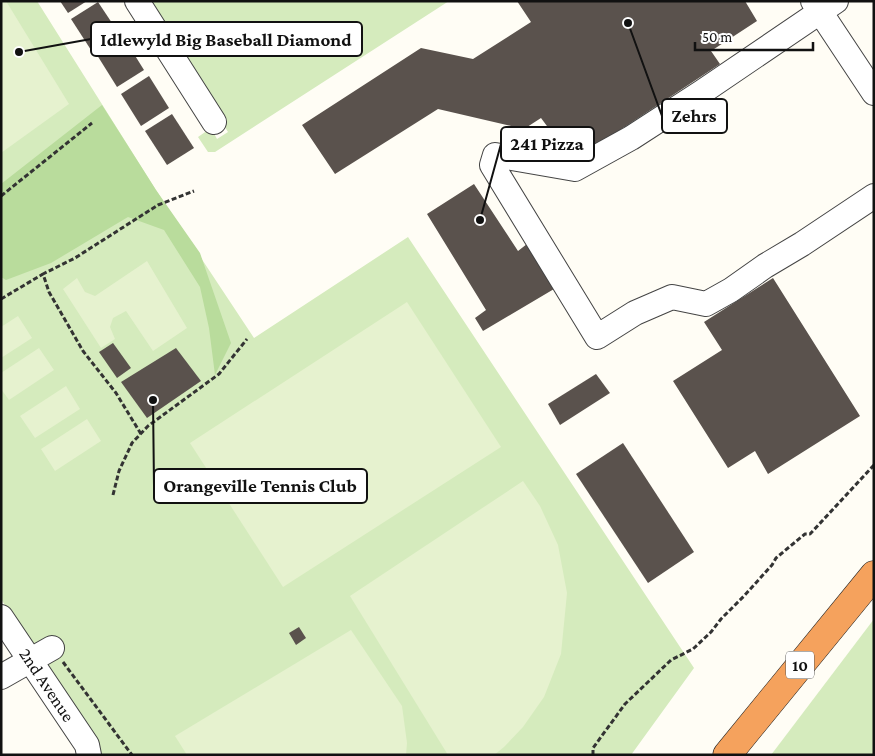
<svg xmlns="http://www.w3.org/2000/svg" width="875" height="756" font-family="'Crimson Pro',serif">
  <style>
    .green { fill: #d5ebbd }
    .forest { fill: #b9dc9c }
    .pitch { fill: #e6f2cf }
    .building { fill: #5a524d }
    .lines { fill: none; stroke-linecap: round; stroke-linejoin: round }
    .minor-casing { stroke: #444; stroke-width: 26 }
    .highway-casing { stroke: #222; stroke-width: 29 }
    .path { stroke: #333; stroke-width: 3; stroke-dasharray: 5 2.5; stroke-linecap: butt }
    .minor { stroke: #fff; stroke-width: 24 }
    .highway { stroke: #f5a25d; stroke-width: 28 }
    .labels { text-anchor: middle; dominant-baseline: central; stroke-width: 5; stroke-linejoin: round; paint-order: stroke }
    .shield { fill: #fff; stroke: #585858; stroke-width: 1 }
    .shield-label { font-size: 16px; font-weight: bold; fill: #111 }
    .street-label { font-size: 18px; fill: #111; stroke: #fff }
    .leader { fill: none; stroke: #111; stroke-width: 2 }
    .callout-dot { fill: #111; stroke: #fff; stroke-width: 2 }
    .callout { fill: #fff; stroke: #111; stroke-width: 2 }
    .callout-label { font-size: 19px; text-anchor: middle; font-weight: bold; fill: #111 }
  </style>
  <rect width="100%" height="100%" fill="#fffdf5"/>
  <g class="green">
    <polygon points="1,1 37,1 156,190 254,338 408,237 694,668 631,755 103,755 1,599"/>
    <polygon points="145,1 449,1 215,152 208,152 198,137 211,128 217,139 228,132"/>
    <polygon points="874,619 874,755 771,755"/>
  </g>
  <polygon class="forest" points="102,105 156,190 200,253 231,343 215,375 209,328 200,287 164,230 128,217 51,263 6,280 1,277 1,184"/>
  <g class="pitch">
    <polygon points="1,1 6,1 69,104 1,153"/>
    <polygon points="147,261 187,328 153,351 126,311 113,318 110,327 115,339 101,348 63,289 77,278 85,292 95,296"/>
    <polygon points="407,302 501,447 283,587 190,443"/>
    <polygon points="18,316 32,338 1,358 1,327"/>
    <polygon points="39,348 54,370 9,400 1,389 1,373"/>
    <polygon points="66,386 80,409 35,438 20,416"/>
    <polygon points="87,419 101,441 55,471 41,449"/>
    <polygon points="523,481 540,506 558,545 567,593 561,654 544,697 523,727 504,747 494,755 448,755 350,596"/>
    <polygon points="351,630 402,706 407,743 406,755 187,755 175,736"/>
  </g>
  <g class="building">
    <polygon points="60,1 87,1 68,13"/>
    <polygon points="517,1 745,1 757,21 711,51 720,64 573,161 541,118 524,129 438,109 335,174 302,125 421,48 473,59 531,22"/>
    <polygon points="98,2 118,32 91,50 71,19"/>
    <polygon points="124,38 144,70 117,87 97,55"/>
    <polygon points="149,76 169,108 141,126 121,94"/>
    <polygon points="172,114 194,148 167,165 145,131"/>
    <polygon points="474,184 518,251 527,244 554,289 483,331 475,318 486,310 427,214"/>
    <polygon points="773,278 860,416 768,474 755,451 728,468 673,381 722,350 704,322"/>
    <polygon points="113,343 131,368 117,378 99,352"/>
    <polygon points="176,348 201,381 147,418 121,382"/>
    <polygon points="596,374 610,393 560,425 548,404"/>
    <polygon points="623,443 694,552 648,583 576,474"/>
    <polygon points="299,627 306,638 296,645 289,633"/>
  </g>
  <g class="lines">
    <defs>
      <g id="minor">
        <polyline points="137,1 214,122"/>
        <polyline points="813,1 874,93"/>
        <polyline points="836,1 702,92 631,138 575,169 495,155 492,165 597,337 635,313 672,297 706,304 731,290 765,266 802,244 874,196"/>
        <polyline points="1,617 87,745 89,755"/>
        <polyline points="1,677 52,648"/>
      </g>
      <polyline id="highway" points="727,755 874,575"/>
    </defs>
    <use href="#minor" class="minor-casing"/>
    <use href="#highway" class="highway-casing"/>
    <g class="path">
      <polyline points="1,196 92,123"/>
      <polyline points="1,299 43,274"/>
      <polyline points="141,434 116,393 83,351 49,292 43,274 75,258 158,205 194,191"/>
      <polyline points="113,495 119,471 132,443 148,426 219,374 247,339"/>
      <polyline points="63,662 132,755"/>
      <polyline points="593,755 593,748 625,704 671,660 693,649 711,632 721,619 744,596 772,565 776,558 805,534 810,534 874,465"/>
    </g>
    <use href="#minor" class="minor"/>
    <use href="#highway" class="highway"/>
  </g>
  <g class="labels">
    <rect class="shield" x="786" y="651.5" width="28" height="27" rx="4"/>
    <g class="shield-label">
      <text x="800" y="665">10</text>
    </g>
    <g class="street-label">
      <text transform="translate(47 685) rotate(56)">2nd Avenue</text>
    </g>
  </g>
  <path class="leader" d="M19 52L91 39M628 23L662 116M480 220L501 144M153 400L154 486"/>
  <g class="callout-dot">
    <circle cx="19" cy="52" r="5"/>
    <circle cx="628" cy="23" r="5"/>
    <circle cx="480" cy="220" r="5"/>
    <circle cx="153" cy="400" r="5"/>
  </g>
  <g class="callout">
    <rect x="91" y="22" width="271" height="34" rx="5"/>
    <rect x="662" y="99" width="65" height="34" rx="5"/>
    <rect x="501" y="127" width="93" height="34" rx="5"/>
    <rect x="154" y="469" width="213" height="34" rx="5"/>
  </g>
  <g class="callout-label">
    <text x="226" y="46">Idlewyld Big Baseball Diamond</text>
    <text x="694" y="122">Zehrs</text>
    <text x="547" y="150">241 Pizza</text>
    <text x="260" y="492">Orangeville Tennis Club</text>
  </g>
  <rect width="875" height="756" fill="none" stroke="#111111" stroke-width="5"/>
  <path d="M695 42v8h118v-8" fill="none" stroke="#111111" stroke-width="2.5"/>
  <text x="702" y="42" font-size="15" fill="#111111" stroke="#ffffff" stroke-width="4" paint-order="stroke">50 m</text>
</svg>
